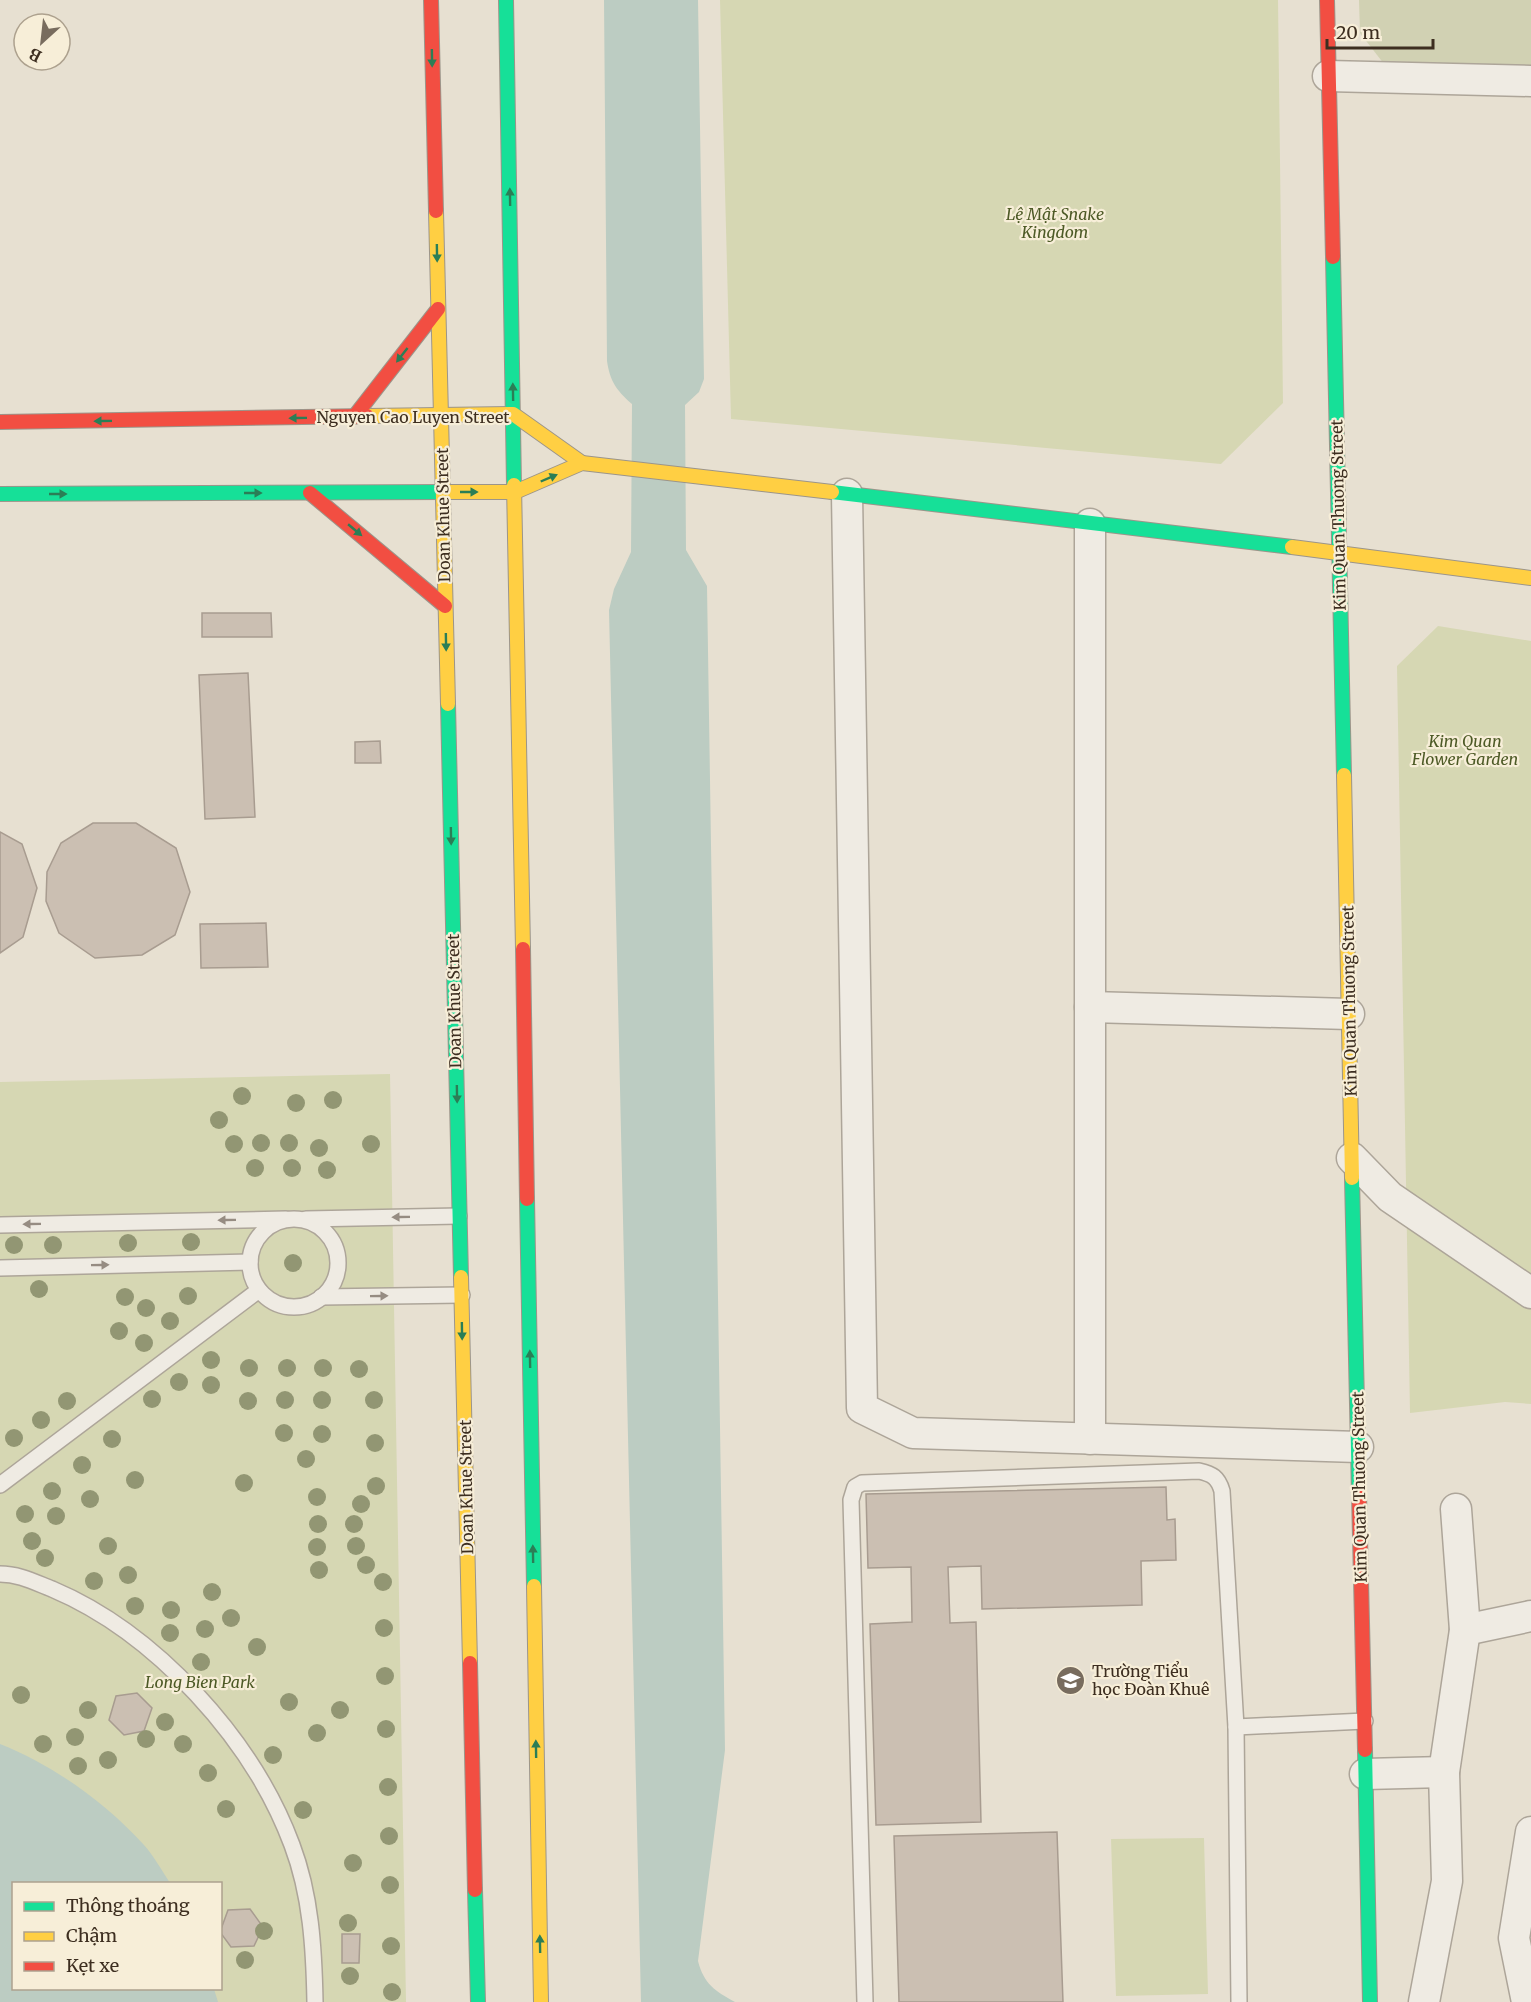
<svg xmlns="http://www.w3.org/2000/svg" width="1531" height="2002" font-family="Merriweather,serif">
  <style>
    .green { fill: #d6d7b3; fill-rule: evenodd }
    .cemetery { fill: #d1d1b3 }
    .water { fill: #bcccc2 }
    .building { fill: #cbbfb2; stroke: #a89c90; stroke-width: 1.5 }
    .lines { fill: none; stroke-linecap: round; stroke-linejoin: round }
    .lane-casing { stroke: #ada599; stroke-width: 18 }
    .street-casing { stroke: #ada599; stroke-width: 33 }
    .fast-casing { stroke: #9c958a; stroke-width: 16 }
    .slow-casing { stroke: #9c958a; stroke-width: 16 }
    .jam-casing { stroke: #9c958a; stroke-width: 16 }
    .lane { stroke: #efebe3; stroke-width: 15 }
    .street { stroke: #efebe3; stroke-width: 30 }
    .fast { stroke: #16e098; stroke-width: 14 }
    .slow { stroke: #ffcf43; stroke-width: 14 }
    .jam { stroke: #f24e42; stroke-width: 14 }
    .tree { fill: #929673 }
    .oneway { fill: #2b7e56 }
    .oneway2 { fill: #968c82 }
    .labels { text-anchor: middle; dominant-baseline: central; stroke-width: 4.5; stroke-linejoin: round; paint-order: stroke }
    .park-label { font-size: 16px; font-style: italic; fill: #4d5a26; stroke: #f7eed8 }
    .street-label { font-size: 16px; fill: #3d2e20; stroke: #f7eed8 }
    .poi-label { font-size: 16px; fill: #3d2e20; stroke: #f7eed8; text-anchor: start }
  </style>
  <rect width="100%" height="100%" fill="#e7e0d1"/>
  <g class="green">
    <polygon points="720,0 1278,0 1283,403 1221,464 731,419"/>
    <polygon points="1438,626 1531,641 1531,1404 1505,1402 1410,1413 1397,666"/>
    <path d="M390 1074 406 2002H0V1082ZM14 1884H220V1988H14Z"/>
    <polygon points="1204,1838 1208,1994 1116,1996 1111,1839"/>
  </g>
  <polygon class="cemetery" points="1359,0 1531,0 1531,71 1384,64 1360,33"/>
  <g class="water">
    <path d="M604 0H698L704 379 699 392 685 405 686 550 707 586 725 1750 698 1961C704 1984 715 1991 735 2002H641L609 610 614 589 631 552 632 404C616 390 610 381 607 361Z"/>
    <path d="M0 1744C53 1765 105 1802 144 1845 154 1856 162 1871 170 1883L14 1884V1988L214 1989 218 2002H0Z"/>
  </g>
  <g class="building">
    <polygon points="202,613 271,613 272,637 202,637"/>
    <polygon points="248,673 255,817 205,819 199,675"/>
    <polygon points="380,741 381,763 355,763 355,742"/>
    <polygon points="93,823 136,823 176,848 190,892 175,935 142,955 95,958 59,933 46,901 47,872 61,843"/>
    <polygon points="0,832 22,844 37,888 23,937 0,953"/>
    <polygon points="266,923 268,967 201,968 200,924"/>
    <polygon points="1166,1487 1167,1520 1175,1519 1176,1560 1141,1561 1142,1605 982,1609 981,1566 948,1567 950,1623 976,1622 981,1822 876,1825 870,1624 912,1622 911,1567 868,1568 866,1494"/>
    <polygon points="137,1693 152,1708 144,1731 124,1735 109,1720 116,1696"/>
    <polygon points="1057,1832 1063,2002 899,2002 894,1836"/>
    <polygon points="250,1909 263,1927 254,1946 231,1947 220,1932 228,1910"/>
    <polygon points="342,1934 360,1934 359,1963 342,1963"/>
  </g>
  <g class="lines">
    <defs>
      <g id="lane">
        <polyline points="306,1219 459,1216"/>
        <circle cx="294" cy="1263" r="44"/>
        <polyline points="0,1225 286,1219"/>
        <polyline points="0,1268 250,1262"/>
        <polyline points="321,1297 462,1295"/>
        <polyline points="0,1485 259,1290"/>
        <path d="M0 1574C19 1574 34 1582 52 1589 156 1633 253 1740 292 1845 311 1895 314 1949 315 2002"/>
        <polyline points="1236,1727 1239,2002"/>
        <path d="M865 2002 851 1500 855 1487 862 1483 1199 1471C1212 1474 1218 1477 1222 1491L1236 1727 1365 1721"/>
      </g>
      <g id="street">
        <polyline points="1328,76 1531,81"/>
        <polyline points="847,494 862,1408 913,1433 1358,1447"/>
        <polyline points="1090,524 1090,1439"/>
        <polyline points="1090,1007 1349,1014"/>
        <polyline points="1352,1158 1390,1197 1531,1293"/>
        <polyline points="1465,1630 1531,1616"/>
        <polyline points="1365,1774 1444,1772"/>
        <polyline points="1424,2002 1447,1881 1444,1772 1465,1630 1456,1509"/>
        <polyline points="1527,2002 1514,1938 1531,1832"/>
      </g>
      <g id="fast">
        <polyline points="506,0 514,485"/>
        <polyline points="1333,257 1344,775"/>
        <polyline points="832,492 1292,547"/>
        <polyline points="0,494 448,492"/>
        <polyline points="448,704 461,1277"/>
        <polyline points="1352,1178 1359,1494"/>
        <polyline points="527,1199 534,1586"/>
        <polyline points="1365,1750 1370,2002"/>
        <polyline points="475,1890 478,2002"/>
      </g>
      <g id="slow">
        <polyline points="436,211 448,704"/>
        <polyline points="367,416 513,414 582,463"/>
        <polyline points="514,485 523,949"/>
        <polyline points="448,492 515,492 582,463 832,492"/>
        <polyline points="1292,547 1531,578"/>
        <polyline points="1344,775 1352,1178"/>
        <polyline points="461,1277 470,1663"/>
        <polyline points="534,1586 541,2002"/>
      </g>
      <g id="jam">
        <polyline points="431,0 436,211"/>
        <polyline points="1327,0 1333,257"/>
        <polyline points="354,417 438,309"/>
        <polyline points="0,422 367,416"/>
        <polyline points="310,493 445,606"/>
        <polyline points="523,949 527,1199"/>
        <polyline points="1359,1494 1365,1750"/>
        <polyline points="470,1663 475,1890"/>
      </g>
    </defs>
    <use href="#lane" class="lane-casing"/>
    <use href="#street" class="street-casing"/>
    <use href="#fast" class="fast-casing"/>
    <use href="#slow" class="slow-casing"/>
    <use href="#jam" class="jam-casing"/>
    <use href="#lane" class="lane"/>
    <use href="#street" class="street"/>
    <use href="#fast" class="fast"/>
    <use href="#slow" class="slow"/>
    <use href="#jam" class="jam"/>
  </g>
  <g class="tree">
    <circle cx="242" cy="1096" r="9"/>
    <circle cx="333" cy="1100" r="9"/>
    <circle cx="296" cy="1103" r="9"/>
    <circle cx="219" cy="1120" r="9"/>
    <circle cx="261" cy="1143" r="9"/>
    <circle cx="289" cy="1143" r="9"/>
    <circle cx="234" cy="1144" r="9"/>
    <circle cx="371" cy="1144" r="9"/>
    <circle cx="319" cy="1148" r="9"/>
    <circle cx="255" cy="1168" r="9"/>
    <circle cx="292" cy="1168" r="9"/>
    <circle cx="327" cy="1170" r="9"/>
    <circle cx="191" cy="1242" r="9"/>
    <circle cx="128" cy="1243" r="9"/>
    <circle cx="14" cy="1245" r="9"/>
    <circle cx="53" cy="1245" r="9"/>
    <circle cx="293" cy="1263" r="9"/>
    <circle cx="39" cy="1289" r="9"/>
    <circle cx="188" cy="1296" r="9"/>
    <circle cx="125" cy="1297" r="9"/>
    <circle cx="146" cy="1308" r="9"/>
    <circle cx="170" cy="1321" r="9"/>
    <circle cx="119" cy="1331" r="9"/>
    <circle cx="144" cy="1343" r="9"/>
    <circle cx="211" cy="1360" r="9"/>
    <circle cx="249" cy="1368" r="9"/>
    <circle cx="287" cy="1368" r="9"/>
    <circle cx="323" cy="1368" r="9"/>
    <circle cx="359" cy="1369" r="9"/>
    <circle cx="179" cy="1382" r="9"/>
    <circle cx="211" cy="1385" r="9"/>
    <circle cx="152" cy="1399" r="9"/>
    <circle cx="285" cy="1400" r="9"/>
    <circle cx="322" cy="1400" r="9"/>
    <circle cx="374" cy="1400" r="9"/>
    <circle cx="67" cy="1401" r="9"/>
    <circle cx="248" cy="1401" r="9"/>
    <circle cx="41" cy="1420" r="9"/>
    <circle cx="284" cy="1433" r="9"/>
    <circle cx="322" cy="1434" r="9"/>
    <circle cx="14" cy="1438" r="9"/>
    <circle cx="112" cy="1439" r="9"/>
    <circle cx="375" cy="1443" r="9"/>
    <circle cx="306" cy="1459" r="9"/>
    <circle cx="82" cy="1465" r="9"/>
    <circle cx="135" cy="1480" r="9"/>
    <circle cx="244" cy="1483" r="9"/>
    <circle cx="376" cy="1486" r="9"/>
    <circle cx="52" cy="1491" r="9"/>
    <circle cx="317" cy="1497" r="9"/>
    <circle cx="90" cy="1499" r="9"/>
    <circle cx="361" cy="1504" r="9"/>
    <circle cx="25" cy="1514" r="9"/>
    <circle cx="56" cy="1516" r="9"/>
    <circle cx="318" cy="1524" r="9"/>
    <circle cx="354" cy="1524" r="9"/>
    <circle cx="32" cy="1541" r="9"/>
    <circle cx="108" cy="1546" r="9"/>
    <circle cx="356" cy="1546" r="9"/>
    <circle cx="317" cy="1547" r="9"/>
    <circle cx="45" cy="1558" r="9"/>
    <circle cx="366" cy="1565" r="9"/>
    <circle cx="319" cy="1570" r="9"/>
    <circle cx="128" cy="1575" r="9"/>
    <circle cx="94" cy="1581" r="9"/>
    <circle cx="383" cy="1582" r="9"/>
    <circle cx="212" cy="1592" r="9"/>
    <circle cx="135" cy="1606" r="9"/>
    <circle cx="171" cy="1610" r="9"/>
    <circle cx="231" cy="1618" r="9"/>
    <circle cx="384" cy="1628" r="9"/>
    <circle cx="205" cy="1629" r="9"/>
    <circle cx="170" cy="1633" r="9"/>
    <circle cx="257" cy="1647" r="9"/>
    <circle cx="201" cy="1662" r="9"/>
    <circle cx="385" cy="1676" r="9"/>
    <circle cx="21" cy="1695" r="9"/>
    <circle cx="289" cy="1702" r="9"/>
    <circle cx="88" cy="1710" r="9"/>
    <circle cx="340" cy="1710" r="9"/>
    <circle cx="165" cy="1722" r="9"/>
    <circle cx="386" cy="1729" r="9"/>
    <circle cx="317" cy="1733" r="9"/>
    <circle cx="75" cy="1737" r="9"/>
    <circle cx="146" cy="1739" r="9"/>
    <circle cx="43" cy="1744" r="9"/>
    <circle cx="183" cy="1744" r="9"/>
    <circle cx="273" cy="1755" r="9"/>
    <circle cx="108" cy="1760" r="9"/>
    <circle cx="78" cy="1766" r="9"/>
    <circle cx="208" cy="1773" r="9"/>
    <circle cx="388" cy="1787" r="9"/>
    <circle cx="226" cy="1809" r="9"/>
    <circle cx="303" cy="1810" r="9"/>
    <circle cx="389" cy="1836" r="9"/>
    <circle cx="353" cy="1863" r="9"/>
    <circle cx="390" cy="1885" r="9"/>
    <circle cx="348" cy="1923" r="9"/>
    <circle cx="264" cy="1931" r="9"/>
    <circle cx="391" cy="1946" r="9"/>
    <circle cx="245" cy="1960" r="9"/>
    <circle cx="350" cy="1976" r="9"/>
    <circle cx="392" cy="1992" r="9"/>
  </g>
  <defs><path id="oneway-solid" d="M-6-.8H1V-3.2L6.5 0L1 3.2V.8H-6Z" transform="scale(1.5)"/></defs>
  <g class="oneway">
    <use href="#oneway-solid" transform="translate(432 58) rotate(89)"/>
    <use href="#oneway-solid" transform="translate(510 197) rotate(-91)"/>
    <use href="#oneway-solid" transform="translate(437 253) rotate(89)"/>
    <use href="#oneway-solid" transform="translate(402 355) rotate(128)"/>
    <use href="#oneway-solid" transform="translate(513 392) rotate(-91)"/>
    <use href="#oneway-solid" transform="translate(298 418) rotate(179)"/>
    <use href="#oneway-solid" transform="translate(103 421) rotate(179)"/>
    <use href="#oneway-solid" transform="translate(549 478) rotate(-23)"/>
    <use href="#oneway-solid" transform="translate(469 492)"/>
    <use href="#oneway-solid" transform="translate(253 493)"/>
    <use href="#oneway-solid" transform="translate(58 494)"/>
    <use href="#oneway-solid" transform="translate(355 530) rotate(40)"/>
    <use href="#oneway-solid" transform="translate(446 642) rotate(89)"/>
    <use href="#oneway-solid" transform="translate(451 836) rotate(89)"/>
    <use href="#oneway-solid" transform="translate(457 1094) rotate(89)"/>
    <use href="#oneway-solid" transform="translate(462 1331) rotate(89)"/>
    <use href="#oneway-solid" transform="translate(530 1359) rotate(-91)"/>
    <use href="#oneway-solid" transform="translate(533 1554) rotate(-91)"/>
    <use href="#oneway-solid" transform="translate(536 1749) rotate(-91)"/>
    <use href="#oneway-solid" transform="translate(540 1944) rotate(-91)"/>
  </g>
  <g class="oneway2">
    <use href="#oneway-solid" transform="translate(401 1217) rotate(179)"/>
    <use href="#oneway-solid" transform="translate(227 1220) rotate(179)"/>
    <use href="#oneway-solid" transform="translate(32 1224) rotate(179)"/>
    <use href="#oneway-solid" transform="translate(100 1265) rotate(-1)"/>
    <use href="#oneway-solid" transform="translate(379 1296) rotate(-1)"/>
  </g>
  <defs>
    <symbol id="school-disc" viewBox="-11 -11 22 22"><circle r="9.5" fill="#786c5e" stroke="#f7eed8"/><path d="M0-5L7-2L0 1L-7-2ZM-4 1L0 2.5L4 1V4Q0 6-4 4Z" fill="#fff"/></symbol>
  </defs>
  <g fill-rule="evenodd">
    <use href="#school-disc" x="1054" y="1664" width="33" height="33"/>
  </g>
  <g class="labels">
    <g class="park-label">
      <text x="1055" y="214">Lệ Mật Snake<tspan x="1055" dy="18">Kingdom</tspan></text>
      <text x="1465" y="741">Kim Quan<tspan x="1465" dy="18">Flower Garden</tspan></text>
      <text x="200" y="1682">Long Bien Park</text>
    </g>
    <g class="street-label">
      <text x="413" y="417">Nguyen Cao Luyen Street</text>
      <text transform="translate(443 515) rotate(-91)">Doan Khue Street</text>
      <text transform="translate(1338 515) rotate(-91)">Kim Quan Thuong Street</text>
      <text transform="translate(454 1001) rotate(-91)">Doan Khue Street</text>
      <text transform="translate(1349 1001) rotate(-91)">Kim Quan Thuong Street</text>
      <text transform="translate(466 1487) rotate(-91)">Doan Khue Street</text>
      <text transform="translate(1359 1487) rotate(-91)">Kim Quan Thuong Street</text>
    </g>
    <g class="poi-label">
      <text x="1092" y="1671">Trường Tiểu<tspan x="1092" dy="18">học Đoàn Khuê</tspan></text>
    </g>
  </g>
  <rect x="12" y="1882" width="210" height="108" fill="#f7eed8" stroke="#ada18e" stroke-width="1.5"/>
  <rect x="24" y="1902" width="30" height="9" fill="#16e098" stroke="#ada18e" stroke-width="1.5"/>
  <text x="66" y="1912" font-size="18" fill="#3d2e20">Thông thoáng</text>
  <rect x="24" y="1932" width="30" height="9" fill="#ffcf43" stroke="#ada18e" stroke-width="1.5"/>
  <text x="66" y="1942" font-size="18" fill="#3d2e20">Chậm</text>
  <rect x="24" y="1962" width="30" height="9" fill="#f24e42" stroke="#ada18e" stroke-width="1.5"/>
  <text x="66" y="1972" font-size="18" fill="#3d2e20">Kẹt xe</text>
  <g transform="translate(42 42) rotate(207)"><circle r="28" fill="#f7eed8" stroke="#ada18e" stroke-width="1.5"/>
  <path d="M0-4.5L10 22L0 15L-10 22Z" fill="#786c5e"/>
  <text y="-9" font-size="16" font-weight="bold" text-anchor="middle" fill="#3d2e20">B</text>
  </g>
  <path d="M1327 39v9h106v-9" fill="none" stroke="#3d2e20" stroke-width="3"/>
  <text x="1336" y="39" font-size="18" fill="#3d2e20" stroke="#f7eed8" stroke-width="4.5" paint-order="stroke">20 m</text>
</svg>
